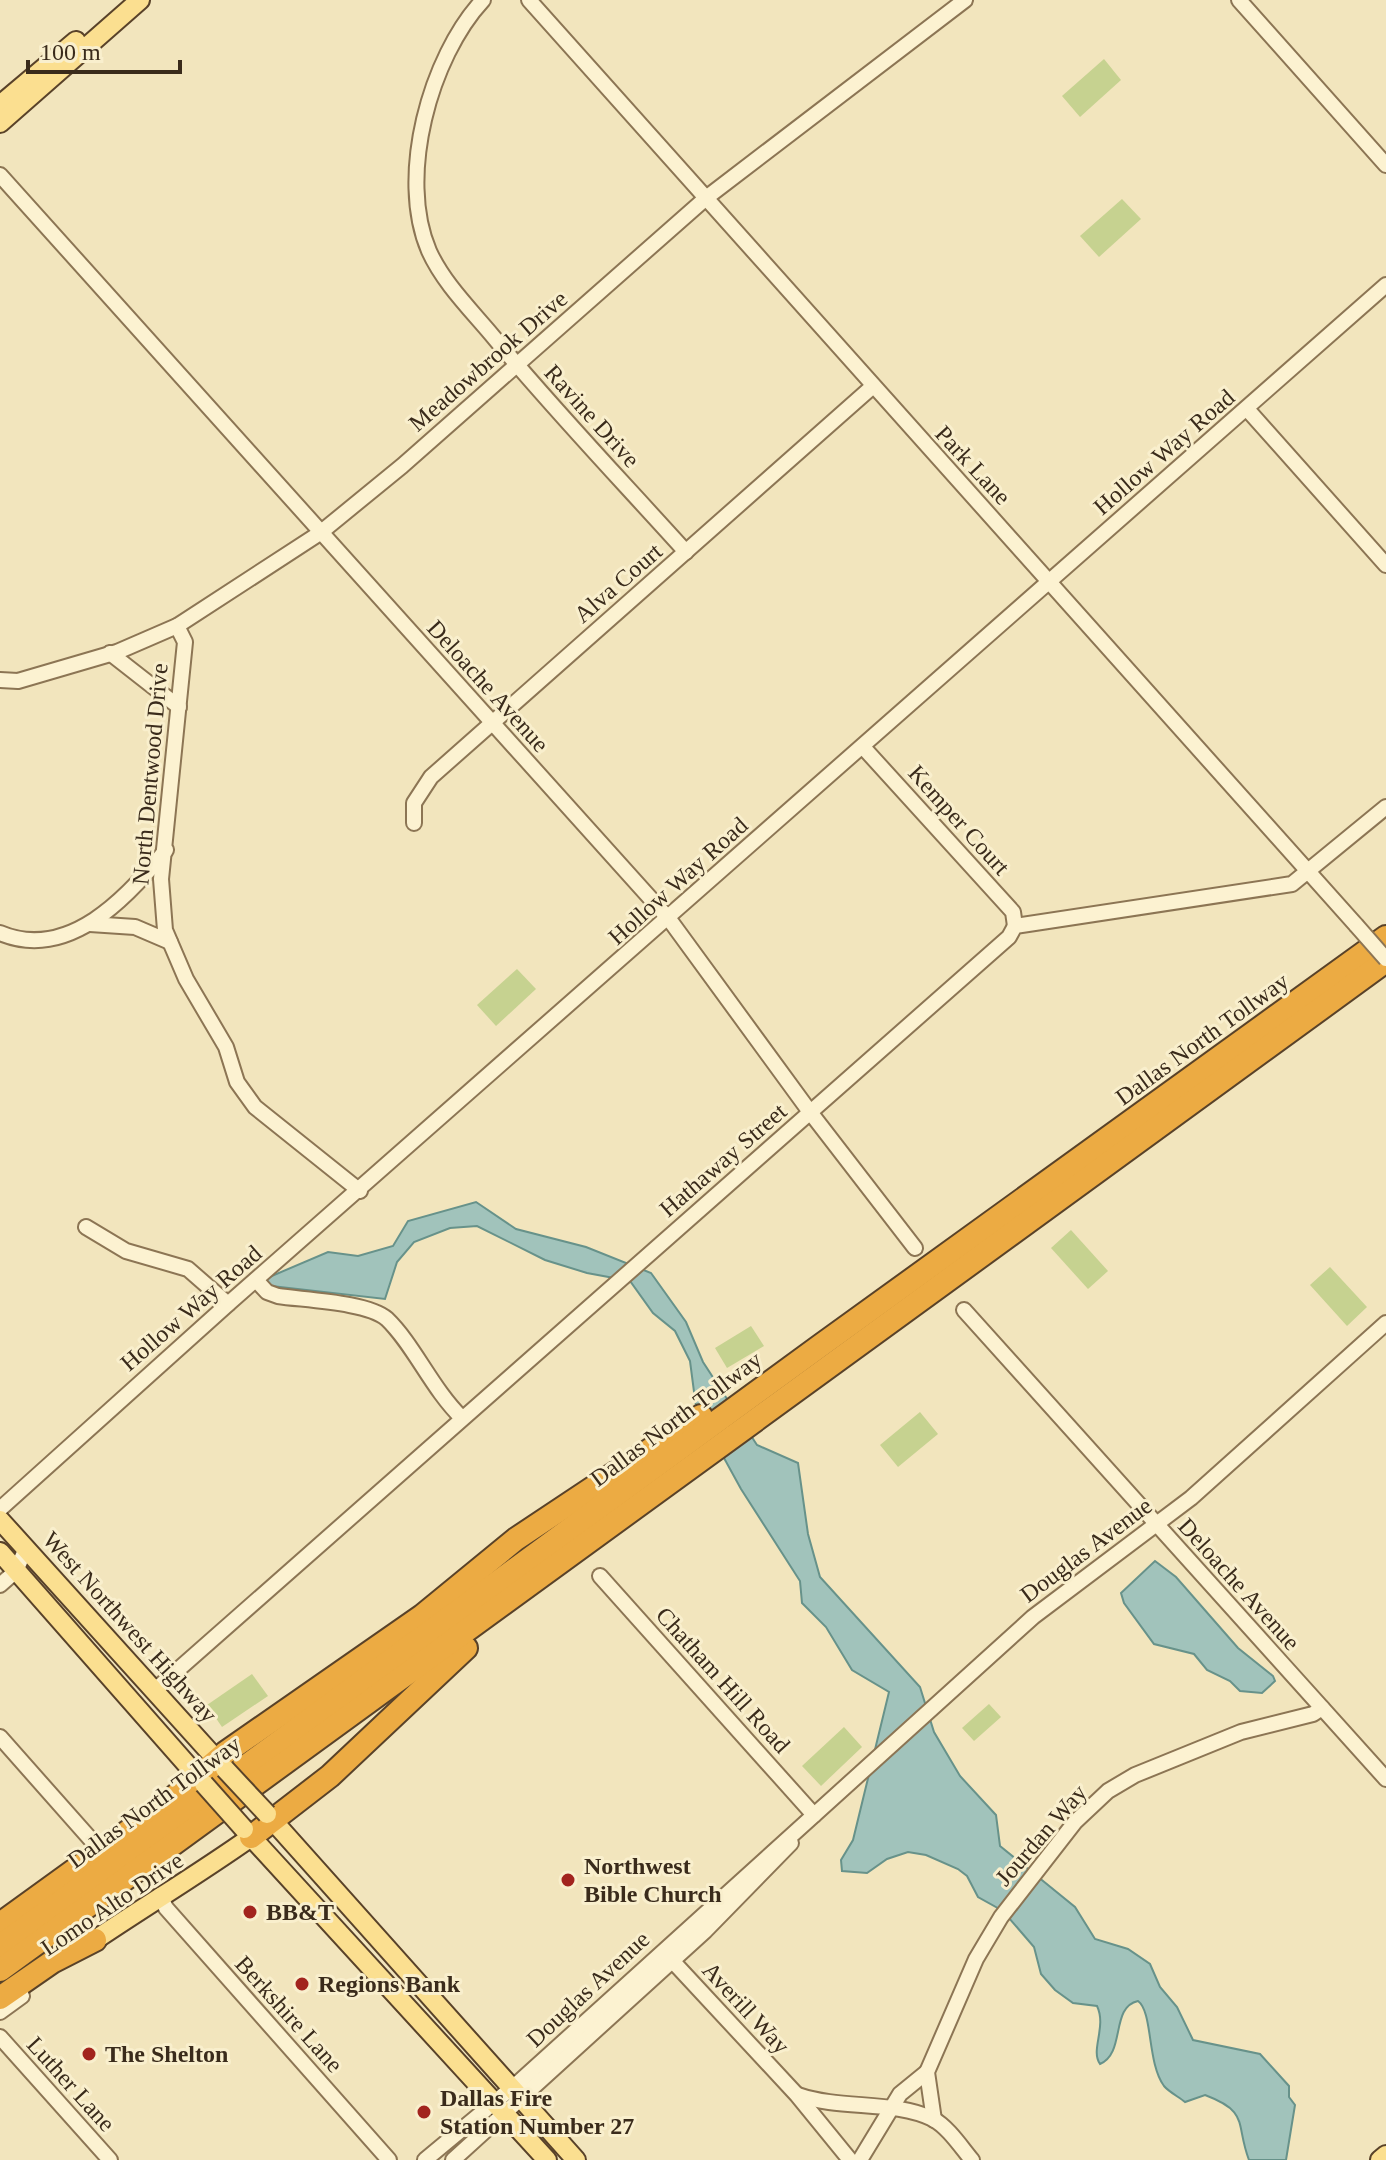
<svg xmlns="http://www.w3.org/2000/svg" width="1386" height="2160" font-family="'Times New Roman',serif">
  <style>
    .green { fill: #c6d290 }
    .water { fill: #a1c3bb; stroke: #67928a; stroke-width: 2 }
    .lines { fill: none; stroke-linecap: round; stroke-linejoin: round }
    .minor-casing { stroke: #8c7554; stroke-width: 18 }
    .major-casing { stroke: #594229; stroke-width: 22 }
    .highway-casing { stroke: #594229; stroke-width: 26 }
    .minor { stroke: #fcf2d1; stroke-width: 14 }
    .major { stroke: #fbdf90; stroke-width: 18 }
    .highway { stroke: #ecab43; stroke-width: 22 }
    .minor-bridge-casing { stroke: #8c7554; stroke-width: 18; stroke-linecap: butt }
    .major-bridge-casing { stroke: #594229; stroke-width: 22; stroke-linecap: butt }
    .minor-bridge { stroke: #fcf2d1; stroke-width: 14 }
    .major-bridge { stroke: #fbdf90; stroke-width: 18 }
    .poi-dot { fill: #a2241e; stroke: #f9efcd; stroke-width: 3 }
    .labels { text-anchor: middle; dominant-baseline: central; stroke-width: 6; stroke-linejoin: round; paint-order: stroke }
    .street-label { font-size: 24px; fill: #3a2b1b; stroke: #f9efcd }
    .poi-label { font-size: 24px; font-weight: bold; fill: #3a2b1b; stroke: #f9efcd; text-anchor: start }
  </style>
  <rect width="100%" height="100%" fill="#f2e5bd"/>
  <g class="green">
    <polygon points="1104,59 1121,80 1080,117 1062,96"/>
    <polygon points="1122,199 1141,219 1099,257 1080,236"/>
    <polygon points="517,969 536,989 496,1026 477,1005"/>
    <polygon points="1071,1230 1108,1271 1088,1289 1051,1248"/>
    <polygon points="1330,1267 1367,1307 1347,1326 1310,1285"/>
    <polygon points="751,1326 764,1346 727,1368 715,1348"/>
    <polygon points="920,1412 938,1434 898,1467 880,1445"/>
    <polygon points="252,1674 268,1696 222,1727 207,1705"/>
    <polygon points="989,1704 1001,1717 974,1741 962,1728"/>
    <polygon points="844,1727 862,1747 821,1786 802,1766"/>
  </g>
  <g class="water">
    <path d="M476 1202 516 1229 586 1247 651 1273 686 1322 703 1362 757 1445 798 1463 808 1534 820 1577 920 1687 934 1732 960 1776 996 1815 1000 1846 1075 1907 1095 1939 1128 1949 1150 1964 1160 1987 1177 2007 1193 2040 1260 2054 1289 2086V2097L1295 2105 1286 2160H1249C1235 2123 1250 2112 1205 2095L1185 2102C1179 2097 1169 2092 1164 2086 1147 2063 1153 2012 1138 2001 1110 2007 1126 2053 1100 2064 1090 2050 1107 2027 1097 2006L1073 2003 1055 1990 1041 1974 1034 1947 1003 1911 978 1897 967 1876 958 1869 926 1855 908 1852 887 1859 867 1873 842 1871 841 1860 853 1840 889 1692 852 1670 826 1627 802 1603 800 1581 741 1489 696 1407 690 1361 675 1331 653 1313 630 1281 587 1273 545 1260 477 1226 450 1228 414 1242 397 1262 385 1299 253 1284 328 1252 358 1256 393 1246 408 1221Z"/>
    <polygon points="1155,1561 1176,1577 1238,1648 1273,1676 1275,1681 1262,1693 1240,1691 1230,1681 1207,1670 1194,1654 1154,1644 1124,1603 1121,1593"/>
  </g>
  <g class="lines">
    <defs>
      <g id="minor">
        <path d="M483 0C430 57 397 177 429 251 443 282 469 308 491 334 553 409 621 480 686 552"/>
        <polyline points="529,0 1356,925"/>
        <polyline points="1239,0 1386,165"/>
        <polyline points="0,175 669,919 810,1112 915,1248"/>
        <polyline points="1247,409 1386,565"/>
        <polyline points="177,626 185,642 161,879 165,930 186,979 226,1047 237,1082 255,1107 360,1191"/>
        <polyline points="110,653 179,707"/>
        <polyline points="0,680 18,681 117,652 177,626 320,533 402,466 706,198 965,0"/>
        <polyline points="863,747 1013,912 1015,926"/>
        <polyline points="414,823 414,803 431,777 872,387"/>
        <polyline points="90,924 135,927 170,942"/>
        <path d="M0 933C68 962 128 897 166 850"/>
        <polyline points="86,1227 126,1251 188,1269 228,1304"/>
        <path d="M256 1280 267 1292 278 1296C304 1300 368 1302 387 1319 414 1345 432 1389 462 1418"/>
        <polyline points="964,1310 1386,1779"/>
        <polyline points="0,1509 228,1304 1386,285"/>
        <polyline points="600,1576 814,1815"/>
        <polyline points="0,1585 16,1571 26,1548"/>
        <polyline points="155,1690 1009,937 1015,926 1292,884 1386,807"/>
        <polyline points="0,1737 93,1842"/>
        <polyline points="160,1895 166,1908 389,2160"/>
        <polyline points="666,1954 797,2095 850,2160"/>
        <polyline points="0,2012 22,1996"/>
        <polyline points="0,2037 110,2160"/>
        <path d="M798 2095C841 2110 894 2100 933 2119 948 2127 961 2147 972 2160"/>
        <polyline points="934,2120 927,2072 976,1959 1001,1917 1075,1822 1108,1791 1135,1775 1241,1732 1313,1714 1322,1708"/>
        <polyline points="425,2160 519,2082 1033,1617 1191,1498 1386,1323"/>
        <polyline points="453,2160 705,1931 791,1843"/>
        <polyline points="860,2160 900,2094 927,2072"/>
      </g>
      <g id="major">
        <polyline points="0,105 76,41"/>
        <polyline points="0,123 140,0"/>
        <polyline points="0,1520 225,1769"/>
        <polyline points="0,1552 204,1784"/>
        <polyline points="267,1814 576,2160"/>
        <polyline points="244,1829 547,2160"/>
        <path d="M95 1940C147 1905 200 1873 251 1837"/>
        <polyline points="1380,2160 1386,2155"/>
      </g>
      <g id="highway">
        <polyline points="251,1837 330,1776 466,1648"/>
        <polyline points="0,1924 166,1804 225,1753 422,1616 516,1539 701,1416"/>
        <polyline points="0,1946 820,1346 1386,937"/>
        <polyline points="0,1970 1386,961"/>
        <polyline points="0,1998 52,1962 95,1940"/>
      </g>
    </defs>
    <use href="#minor" class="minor-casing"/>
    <use href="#major" class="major-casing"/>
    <use href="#highway" class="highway-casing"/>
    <use href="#minor" class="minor"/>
    <use href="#major" class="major"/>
    <use href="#highway" class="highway"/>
    <defs>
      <polyline id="minor-bridge" points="1356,925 1386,959"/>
      <g id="major-bridge">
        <polyline points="225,1769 267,1814"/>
        <polyline points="204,1784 244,1829"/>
      </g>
    </defs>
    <use href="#minor-bridge" class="minor-bridge-casing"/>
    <use href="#major-bridge" class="major-bridge-casing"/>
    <use href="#minor-bridge" class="minor-bridge"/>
    <use href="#major-bridge" class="major-bridge"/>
  </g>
  <g class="poi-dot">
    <circle cx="568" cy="1880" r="8"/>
    <circle cx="250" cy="1912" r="8"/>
    <circle cx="302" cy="1984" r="8"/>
    <circle cx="89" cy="2054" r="8"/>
    <circle cx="424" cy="2112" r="8"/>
  </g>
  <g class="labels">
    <g class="street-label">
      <text transform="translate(488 361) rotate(-41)">Meadowbrook Drive</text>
      <text transform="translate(592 416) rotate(48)">Ravine Drive</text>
      <text transform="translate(1164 452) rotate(-41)">Hollow Way Road</text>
      <text transform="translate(973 465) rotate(47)">Park Lane</text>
      <text transform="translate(618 583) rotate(-41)">Alva Court</text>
      <text transform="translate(488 686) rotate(48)">Deloache Avenue</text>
      <text transform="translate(150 774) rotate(-85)">North Dentwood Drive</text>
      <text transform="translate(959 820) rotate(48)">Kemper Court</text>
      <text transform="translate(678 881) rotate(-42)">Hollow Way Road</text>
      <text transform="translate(1202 1039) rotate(-36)">Dallas North Tollway</text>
      <text transform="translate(723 1160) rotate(-41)">Hathaway Street</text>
      <text transform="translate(191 1308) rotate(-41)">Hollow Way Road</text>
      <text transform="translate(676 1419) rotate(-37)">Dallas North Tollway</text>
      <text transform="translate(1086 1550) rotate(-37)">Douglas Avenue</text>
      <text transform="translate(1239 1584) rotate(48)">Deloache Avenue</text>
      <text transform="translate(130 1627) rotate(48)">West Northwest Highway</text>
      <text transform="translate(723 1680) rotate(48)">Chatham Hill Road</text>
      <text transform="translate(154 1802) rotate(-36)">Dallas North Tollway</text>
      <text transform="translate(1041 1835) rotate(-49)">Jourdan Way</text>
      <text transform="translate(112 1904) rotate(-34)">Lomo Alto Drive</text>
      <text transform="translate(588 1989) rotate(-43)">Douglas Avenue</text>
      <text transform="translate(746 2008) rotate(47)">Averill Way</text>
      <text transform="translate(289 2014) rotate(48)">Berkshire Lane</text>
      <text transform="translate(71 2084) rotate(48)">Luther Lane</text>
    </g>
    <g class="poi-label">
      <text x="584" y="1866">Northwest<tspan x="584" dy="28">Bible Church</tspan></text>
      <text x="266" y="1912">BB&amp;T</text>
      <text x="318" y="1984">Regions Bank</text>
      <text x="105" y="2054">The Shelton</text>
      <text x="440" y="2098">Dallas Fire<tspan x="440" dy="28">Station Number 27</tspan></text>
    </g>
  </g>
  <path d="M28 60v12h152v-12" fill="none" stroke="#3a2b1b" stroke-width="4"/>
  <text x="40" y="60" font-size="24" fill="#3a2b1b" stroke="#f9efcd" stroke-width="6" paint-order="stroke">100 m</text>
</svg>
